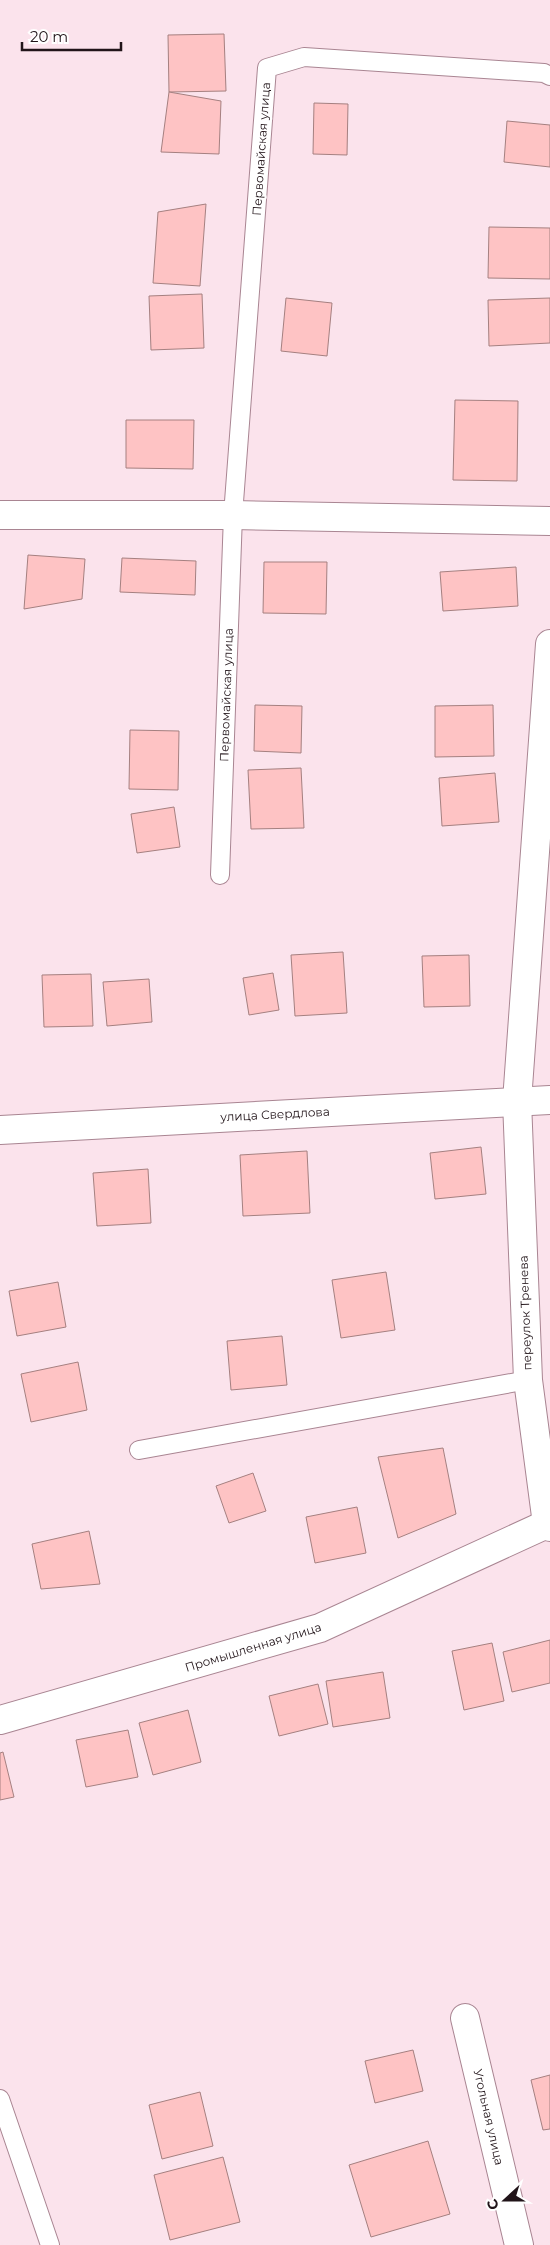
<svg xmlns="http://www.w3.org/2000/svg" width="550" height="2245" font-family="Montserrat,sans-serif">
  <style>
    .building { fill: #fec3c4; stroke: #a58080 }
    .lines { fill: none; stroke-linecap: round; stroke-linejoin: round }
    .lane-casing { stroke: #a98592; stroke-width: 20 }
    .street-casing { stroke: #a98592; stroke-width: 30 }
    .lane { stroke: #fff; stroke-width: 18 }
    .street { stroke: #fff; stroke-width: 28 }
    .labels { text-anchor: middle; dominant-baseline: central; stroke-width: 4.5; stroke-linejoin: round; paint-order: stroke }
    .street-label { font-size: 12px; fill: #211419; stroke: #fff }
  </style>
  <rect width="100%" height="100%" fill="#fbe3ec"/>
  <g class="building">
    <polygon points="224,34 226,91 169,92 168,35"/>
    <polygon points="169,92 221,101 219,154 161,152"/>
    <polygon points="314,103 348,104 347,155 313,154"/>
    <polygon points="507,121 550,125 550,167 504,162"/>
    <polygon points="206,204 200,286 153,283 158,212"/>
    <polygon points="489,227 550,228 550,279 488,278"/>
    <polygon points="202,294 204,348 151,350 149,296"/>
    <polygon points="286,298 332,303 327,356 281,351"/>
    <polygon points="550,298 550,343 489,346 488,300"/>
    <polygon points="455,400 518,401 517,481 453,480"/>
    <polygon points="126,420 194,420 193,469 126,468"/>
    <polygon points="28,555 85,559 82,599 24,609"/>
    <polygon points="122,558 196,561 195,595 120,592"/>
    <polygon points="264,562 327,562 326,614 263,613"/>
    <polygon points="516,567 518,606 443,611 440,572"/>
    <polygon points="255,705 302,706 301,753 254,751"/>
    <polygon points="493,705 494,756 435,757 435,706"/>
    <polygon points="130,730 179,731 178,790 129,789"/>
    <polygon points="301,768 304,828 251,829 248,770"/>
    <polygon points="495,773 499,822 442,826 439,778"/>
    <polygon points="174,807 180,847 137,853 131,814"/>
    <polygon points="343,952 347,1013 295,1016 291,955"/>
    <polygon points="469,955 470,1006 424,1007 422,956"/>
    <polygon points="273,973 279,1010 249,1015 243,978"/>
    <polygon points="91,974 93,1026 44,1027 42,975"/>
    <polygon points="149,979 152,1022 107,1026 103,982"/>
    <polygon points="481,1147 486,1194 435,1199 430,1153"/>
    <polygon points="307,1151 310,1213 243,1216 240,1155"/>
    <polygon points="148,1169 151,1223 97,1226 93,1173"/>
    <polygon points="386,1272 395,1330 341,1338 332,1280"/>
    <polygon points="58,1282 66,1327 17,1336 9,1291"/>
    <polygon points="282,1336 287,1385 231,1390 227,1341"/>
    <polygon points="78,1362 87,1410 31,1422 21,1374"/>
    <polygon points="443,1448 456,1514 398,1538 378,1457"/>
    <polygon points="253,1473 266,1511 229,1523 216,1486"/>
    <polygon points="357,1507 366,1553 315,1563 306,1517"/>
    <polygon points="89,1531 100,1584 41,1589 32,1544"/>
    <polygon points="550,1640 550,1683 512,1692 503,1652"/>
    <polygon points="492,1643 504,1701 464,1710 452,1651"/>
    <polygon points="383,1672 390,1718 333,1727 326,1681"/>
    <polygon points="318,1684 328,1724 279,1736 269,1696"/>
    <polygon points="188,1710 201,1762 153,1775 139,1723"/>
    <polygon points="128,1730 138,1777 86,1787 76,1740"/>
    <polygon points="3,1752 14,1797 0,1800 0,1753"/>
    <polygon points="413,2050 423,2091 375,2103 365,2061"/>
    <polygon points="550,2075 550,2129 543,2130 531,2080"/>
    <polygon points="200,2092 213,2146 162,2159 149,2105"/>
    <polygon points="428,2141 450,2214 371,2237 349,2165"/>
    <polygon points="223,2157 240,2222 170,2240 154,2175"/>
  </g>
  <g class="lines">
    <defs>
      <g id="lane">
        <polyline points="220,875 233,515 267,68 304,57 544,73 550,76"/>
        <polyline points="139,1450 528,1380"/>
        <polyline points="0,2099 50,2245"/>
      </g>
      <g id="street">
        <polyline points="0,515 233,515 550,521"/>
        <polyline points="0,1130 550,1100"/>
        <polyline points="547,1524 528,1380 517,1101 550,644"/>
        <polyline points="0,1720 320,1628 547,1524 550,1527"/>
        <polyline points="465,2018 519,2245"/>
      </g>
    </defs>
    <use href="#lane" class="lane-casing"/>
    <use href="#street" class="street-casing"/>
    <use href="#lane" class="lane"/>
    <use href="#street" class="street"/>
  </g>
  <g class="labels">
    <g class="street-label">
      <text transform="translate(261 149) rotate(-86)">Первомайская улица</text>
      <text transform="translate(226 695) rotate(-88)">Первомайская улица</text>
      <text transform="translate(275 1114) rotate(-3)">улица Свердлова</text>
      <text transform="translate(525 1313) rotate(-92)">переулок Тренева</text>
      <text transform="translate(253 1647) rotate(-17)">Промышленная улица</text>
      <text transform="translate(489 2117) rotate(77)">Угольная улица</text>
    </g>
  </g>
  <g transform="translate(505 2200) rotate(249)" stroke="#ffffff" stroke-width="4" paint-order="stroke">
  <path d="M0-4L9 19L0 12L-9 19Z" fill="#211419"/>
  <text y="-8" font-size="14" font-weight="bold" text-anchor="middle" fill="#211419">С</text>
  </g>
  <path d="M22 42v8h99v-8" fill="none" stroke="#211419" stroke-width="2.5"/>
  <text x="30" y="42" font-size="15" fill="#211419" stroke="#ffffff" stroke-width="4" paint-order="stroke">20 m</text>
</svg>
